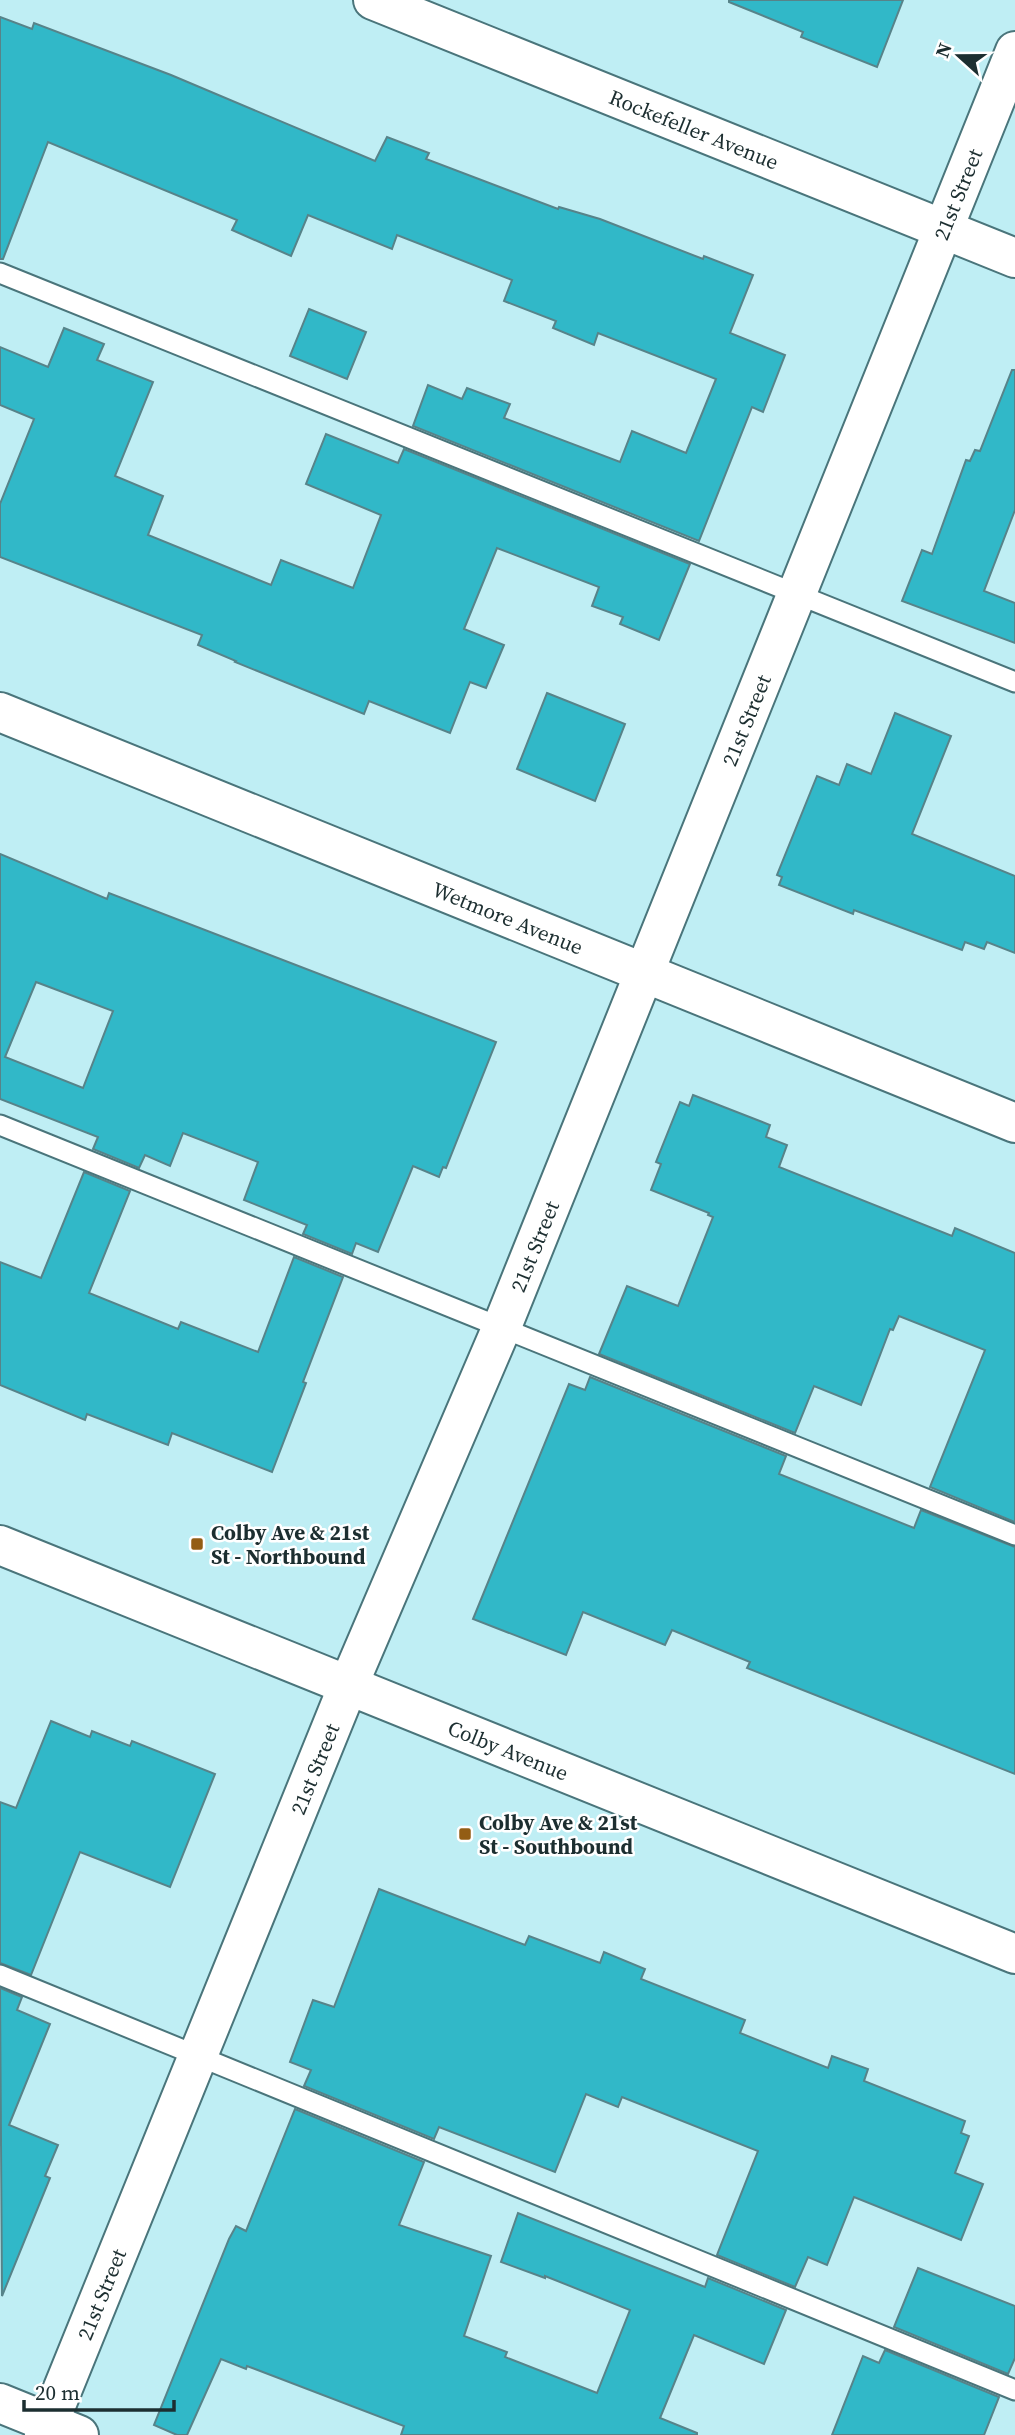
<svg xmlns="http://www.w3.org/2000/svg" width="1015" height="2435" font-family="'Source Serif 4',serif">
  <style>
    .building { fill: #31b8c8; stroke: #578389; stroke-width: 2; fill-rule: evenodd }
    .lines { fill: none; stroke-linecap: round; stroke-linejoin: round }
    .service-casing { stroke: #4a757b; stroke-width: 23 }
    .minor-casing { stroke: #4a757b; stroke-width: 42 }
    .tertiary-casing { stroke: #4a757b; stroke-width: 42 }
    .secondary-casing { stroke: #4a757b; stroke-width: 42 }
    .service { stroke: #fff; stroke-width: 19 }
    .minor { stroke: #fff; stroke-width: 38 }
    .tertiary { stroke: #fff; stroke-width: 38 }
    .secondary { stroke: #fff; stroke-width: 38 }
    .poi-dot { fill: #935d14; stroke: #fff; stroke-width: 2.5 }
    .labels { text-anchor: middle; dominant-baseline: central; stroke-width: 5; stroke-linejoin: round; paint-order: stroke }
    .street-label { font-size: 21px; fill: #1c2e30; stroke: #fff }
    .poi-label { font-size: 21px; font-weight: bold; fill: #1c2e30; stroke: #fff; text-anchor: start }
  </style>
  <rect width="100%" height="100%" fill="#bfeef4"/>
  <g class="building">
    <polygon points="729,0 903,0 877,67 801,37 803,32 729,2"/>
    <polygon points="0,17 32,29 34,23 171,75 375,161 387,137 429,153 426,159 558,209 559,207 600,219 703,259 704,256 753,275 730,333 785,355 763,412 752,407 699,541 413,426 428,385 462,399 467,388 510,404 504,418 620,462 632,431 686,453 716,379 598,333 594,345 553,328 556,321 504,301 512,280 397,235 392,249 308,215 291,256 232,230 237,220 48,142 3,259 0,259"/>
    <polygon points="309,309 366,332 347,379 290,356"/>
    <polygon points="64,328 104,344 97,360 153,382 115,476 163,496 148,535 271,585 281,560 353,588 381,515 306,484 326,434 398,463 404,449 690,564 659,640 620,624 623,617 592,606 599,587 497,548 464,629 504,645 486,688 470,682 450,733 369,701 364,714 235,662 236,661 198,645 202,635 0,557 0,504 34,419 0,405 0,347 48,367"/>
    <polygon points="1012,370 1015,370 1015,510 984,591 1015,603 1015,643 902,601 922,550 932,554 966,460 970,461 975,450 980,451"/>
    <polygon points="547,693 625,724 595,801 517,769"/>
    <polygon points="895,713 951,736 912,834 1015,876 1015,953 987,942 984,949 965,942 962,950 854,910 853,914 779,885 782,877 777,875 817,776 839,785 847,764 871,774"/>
    <path d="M0 854 107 899 109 893 496 1042 446 1168 443 1167 439 1177 413 1166 378 1252 356 1243 352 1254 303 1234 307 1225 244 1200 258 1162 183 1133 170 1166 145 1155 139 1168 93 1149 98 1137 0 1099ZM36 982 113 1011 83 1088 5 1057Z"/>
    <polygon points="693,1095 770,1125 766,1137 787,1145 779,1167 952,1236 955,1228 1015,1253 1015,1522 930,1487 985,1350 899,1316 893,1330 890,1329 861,1405 814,1386 795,1433 599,1354 627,1286 678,1306 713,1217 708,1215 709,1213 651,1190 661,1164 656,1162 680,1102 689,1106"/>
    <polygon points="84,1172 130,1191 89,1293 178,1329 181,1322 258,1352 294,1257 343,1277 303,1382 306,1383 272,1472 172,1433 168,1445 87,1414 85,1420 0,1385 0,1262 41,1278"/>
    <polygon points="590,1377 786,1456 779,1474 914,1528 921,1510 1015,1547 1015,1774 747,1668 750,1662 672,1630 665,1645 583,1612 566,1655 473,1619 569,1384 585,1390"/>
    <polygon points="51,1721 90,1737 92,1731 130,1746 132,1741 215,1774 170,1887 80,1852 31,1975 0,1963 0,1802 16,1808"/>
    <polygon points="379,1889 525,1945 529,1936 600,1963 604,1952 645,1969 641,1979 745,2020 740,2033 828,2068 832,2056 868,2069 864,2081 965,2121 961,2133 969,2136 955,2173 983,2184 961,2240 854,2197 827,2265 808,2257 795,2287 717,2255 758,2151 622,2097 618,2107 586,2094 555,2172 439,2127 434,2139 304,2086 311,2070 290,2062 313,2000 334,2007"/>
    <polygon points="0,1988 22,1997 17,2010 50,2024 9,2125 58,2145 45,2176 50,2178 2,2296"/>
    <polygon points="295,2109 424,2162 399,2225 491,2256 464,2336 507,2352 505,2357 597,2393 630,2310 545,2276 545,2278 501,2262 518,2213 705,2287 708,2278 786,2310 764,2364 694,2335 660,2418 697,2433 697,2435 401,2435 404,2426 247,2366 246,2369 221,2359 187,2435 177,2435 154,2425 229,2239 236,2226 246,2231"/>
    <polygon points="918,2268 1015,2306 1015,2358 1008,2374 894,2327"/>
    <polygon points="885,2350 999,2397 984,2435 832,2435 863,2356 879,2363"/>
  </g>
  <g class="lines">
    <defs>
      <g id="service">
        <polyline points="0,273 1015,682"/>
        <polyline points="0,1125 1015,1535"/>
        <polyline points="0,1975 1015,2390"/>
      </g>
      <g id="minor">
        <path id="s1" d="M373 0 1015 258"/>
        <path id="s2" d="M44 2435 348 1686 501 1329 1015 51"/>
      </g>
      <g id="tertiary">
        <path id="s3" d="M0 712 1015 1123"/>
        <polyline points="0,2403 79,2435"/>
      </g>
      <g id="secondary">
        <path id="s4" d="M0 1545 1015 1954"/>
      </g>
    </defs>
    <use href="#service" class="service-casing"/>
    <use href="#minor" class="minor-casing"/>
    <use href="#tertiary" class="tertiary-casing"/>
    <use href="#secondary" class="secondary-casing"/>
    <use href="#service" class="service"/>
    <use href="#minor" class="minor"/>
    <use href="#tertiary" class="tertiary"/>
    <use href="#secondary" class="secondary"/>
  </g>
  <g class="poi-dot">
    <rect x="190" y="1537" width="14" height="14" rx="3.5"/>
    <rect x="458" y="1827" width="14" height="14" rx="3.5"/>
  </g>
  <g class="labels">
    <g class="street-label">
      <text stroke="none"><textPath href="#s1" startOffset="346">Rockefeller Avenue</textPath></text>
      <text stroke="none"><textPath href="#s2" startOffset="2420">21st Street</textPath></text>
      <text stroke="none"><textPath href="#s2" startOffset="1853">21st Street</textPath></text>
      <text stroke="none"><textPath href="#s3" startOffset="548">Wetmore Avenue</textPath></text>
      <text stroke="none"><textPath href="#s2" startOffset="1286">21st Street</textPath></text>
      <text stroke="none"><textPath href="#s4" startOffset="548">Colby Avenue</textPath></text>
      <text stroke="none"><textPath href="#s2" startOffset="719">21st Street</textPath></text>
      <text stroke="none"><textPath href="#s2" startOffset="152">21st Street</textPath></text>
    </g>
    <g class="poi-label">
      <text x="211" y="1532">Colby Ave &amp; 21st<tspan x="211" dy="24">St - Northbound</tspan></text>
      <text x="479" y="1822">Colby Ave &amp; 21st<tspan x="479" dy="24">St - Southbound</tspan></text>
    </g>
  </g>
  <g transform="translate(959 56) rotate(291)" stroke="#ffffff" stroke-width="5" paint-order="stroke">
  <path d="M0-5L12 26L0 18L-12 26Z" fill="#1c2e30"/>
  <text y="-10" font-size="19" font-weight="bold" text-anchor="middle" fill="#1c2e30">N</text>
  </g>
  <path d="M24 2400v10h150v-10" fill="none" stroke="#1c2e30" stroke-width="3.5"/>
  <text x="35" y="2400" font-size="21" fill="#1c2e30" stroke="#ffffff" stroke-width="5" paint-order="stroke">20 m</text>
</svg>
